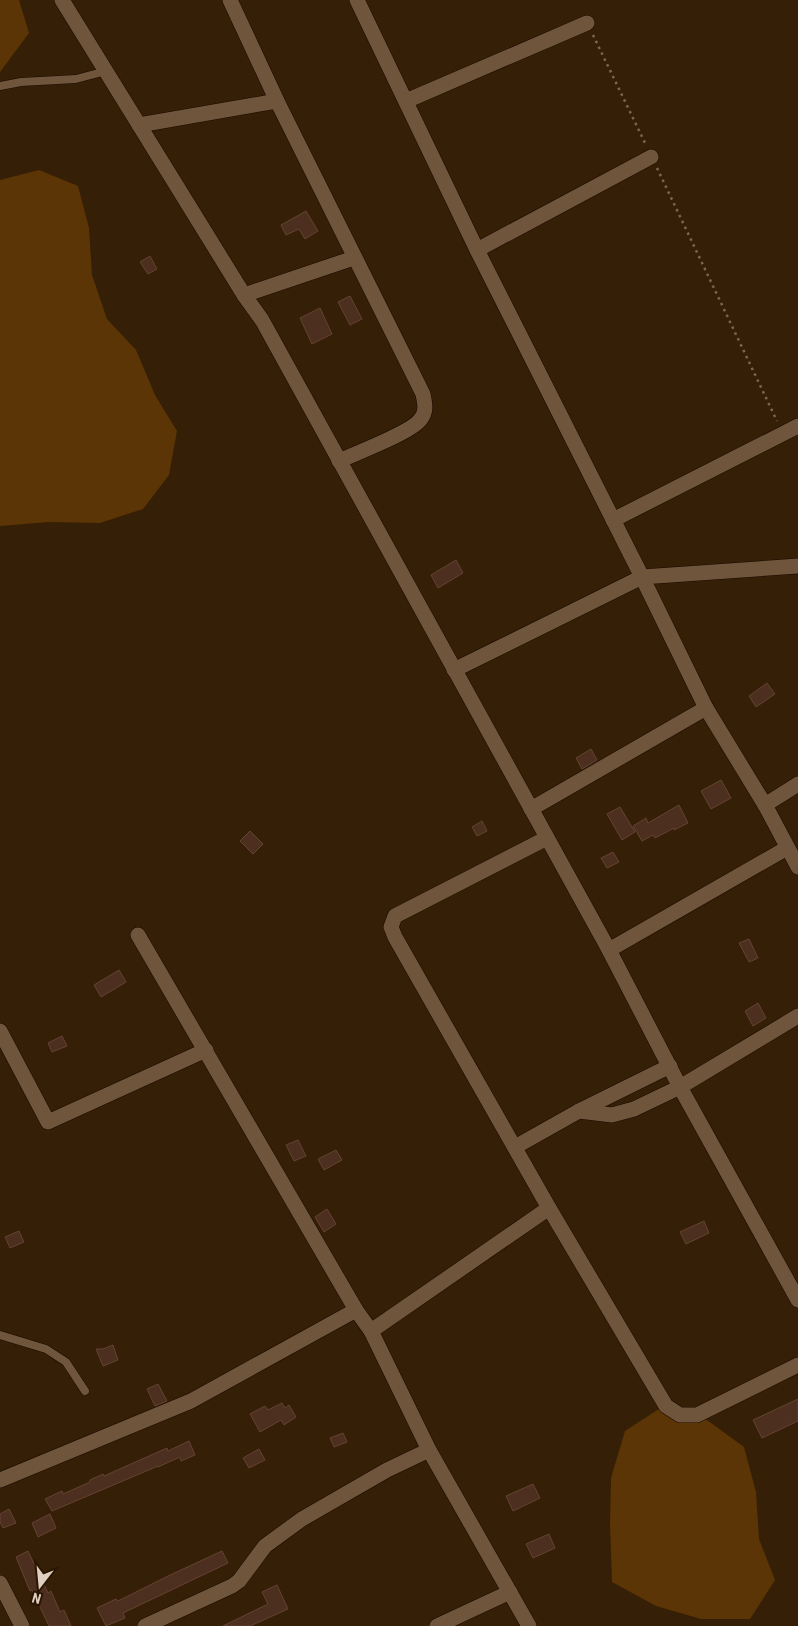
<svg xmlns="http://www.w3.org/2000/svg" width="798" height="1626" font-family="'Roboto Condensed',sans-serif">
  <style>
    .green { fill: #5b3505 }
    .building { fill: #4d2f20; stroke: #634334 }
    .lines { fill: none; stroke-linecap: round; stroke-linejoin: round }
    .lane-casing { stroke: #190900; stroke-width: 9 }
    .street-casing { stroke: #190900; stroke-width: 16 }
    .path { stroke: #7a6753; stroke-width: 2.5; stroke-dasharray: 2.5 4; stroke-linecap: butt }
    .lane { stroke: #6e553c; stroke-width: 8 }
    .street { stroke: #6e553c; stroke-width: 15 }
  </style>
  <rect width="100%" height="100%" fill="#351f06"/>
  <g class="green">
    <polygon points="0,0 19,0 29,33 0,72"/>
    <polygon points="39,170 78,186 89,228 92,275 107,319 136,350 155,395 177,431 169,475 143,509 100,523 49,522 0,526 0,180"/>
    <polygon points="665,1405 707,1420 744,1447 756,1492 759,1539 775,1580 750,1619 701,1619 656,1606 612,1582 610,1524 611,1478 625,1431"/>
  </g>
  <g class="building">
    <polygon points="306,211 318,231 305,239 299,229 286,235 281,225"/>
    <polygon points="150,256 157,269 148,274 140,262"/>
    <polygon points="350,296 362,319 350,325 338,302"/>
    <polygon points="320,308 332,334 312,344 300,318"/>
    <polygon points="456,560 463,573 438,588 431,575"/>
    <polygon points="767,683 775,694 756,707 749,696"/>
    <polygon points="591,749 597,760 582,769 576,758"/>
    <polygon points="721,780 731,798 711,809 701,791"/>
    <polygon points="679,805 688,823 674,830 674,828 655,838 653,835 642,841 633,826 646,818 648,823"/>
    <polygon points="620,807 635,832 622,840 607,814"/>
    <polygon points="482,821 487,831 477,836 472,827"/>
    <polygon points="250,831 263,844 253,854 240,841"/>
    <polygon points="613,852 619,862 607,868 601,858"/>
    <polygon points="749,939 758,958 749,962 739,943"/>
    <polygon points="119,970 126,982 101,997 94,985"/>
    <polygon points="758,1003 766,1018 753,1026 745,1011"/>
    <polygon points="62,1036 67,1046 52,1052 48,1043"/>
    <polygon points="298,1140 306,1156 294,1161 286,1145"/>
    <polygon points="336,1150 342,1160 324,1170 318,1159"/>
    <polygon points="327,1209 336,1224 324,1232 315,1217"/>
    <polygon points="704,1221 709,1233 686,1244 680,1232"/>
    <polygon points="19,1231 24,1242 10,1248 5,1237"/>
    <polygon points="113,1345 118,1360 103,1366 96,1349 103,1349"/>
    <polygon points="158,1384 167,1401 155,1406 147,1389"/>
    <polygon points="798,1399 798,1421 762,1438 753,1420"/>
    <polygon points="282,1403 285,1408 289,1405 296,1417 284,1425 281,1420 260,1432 250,1414 265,1406 268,1410"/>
    <polygon points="343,1433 347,1442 334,1447 330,1438"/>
    <polygon points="189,1441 195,1455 181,1461 180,1457 158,1467 158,1466 52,1511 45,1499 62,1491 63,1494 90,1482 90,1480 103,1474 104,1476 167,1448 168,1451"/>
    <polygon points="259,1449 265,1460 249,1468 243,1458"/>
    <polygon points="533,1484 540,1498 513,1511 506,1496"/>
    <polygon points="9,1509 16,1523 3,1528 0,1522 0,1514"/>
    <polygon points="50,1514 56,1528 38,1537 32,1523"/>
    <polygon points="549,1534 555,1548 533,1558 526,1544"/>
    <polygon points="28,1551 48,1593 51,1591 60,1612 64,1610 71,1626 49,1626 32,1590 30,1591 16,1557"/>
    <polygon points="222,1551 228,1563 123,1613 125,1618 106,1626 97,1608 116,1599 118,1601 168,1576"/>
    <polygon points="277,1585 288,1609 250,1626 223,1626 268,1604 262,1592"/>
  </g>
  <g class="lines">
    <defs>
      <g id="lane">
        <polyline points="0,86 21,82 76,79 106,71"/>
        <polyline points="0,1335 46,1349 66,1362 85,1391"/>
      </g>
      <g id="street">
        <polyline points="62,0 244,295 262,320 609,950 680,1087 798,1300"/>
        <path d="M230 0 277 101 423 394C425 404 427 412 420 420 410 433 356 453 339 461"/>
        <polyline points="357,0 477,250 642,577 706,708 765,805 798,867"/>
        <polyline points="406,101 587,23"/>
        <polyline points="139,125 277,101"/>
        <polyline points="477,250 651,157"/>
        <polyline points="244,295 354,258"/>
        <polyline points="613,520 798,426"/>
        <polyline points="454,670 642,577 798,566"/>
        <polyline points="765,805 798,784"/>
        <polyline points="531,809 706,708"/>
        <polyline points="547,838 395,916 391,927 395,937 549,1208 666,1406 680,1415 697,1415 798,1365"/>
        <polyline points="138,935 356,1310 371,1331 429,1450 529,1626"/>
        <polyline points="609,950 787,848"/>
        <polyline points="0,1031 48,1122 206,1050"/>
        <polyline points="579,1111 612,1115 634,1109 680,1087 798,1016"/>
        <polyline points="515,1147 579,1111 670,1066"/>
        <polyline points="371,1331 549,1208"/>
        <polyline points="0,1480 191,1401 356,1310"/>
        <polyline points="0,1583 22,1626"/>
        <polyline points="145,1626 232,1586 239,1581 265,1546 302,1519 387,1470 429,1450"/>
        <polyline points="437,1626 510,1592"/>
      </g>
    </defs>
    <use href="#lane" class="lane-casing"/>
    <use href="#street" class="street-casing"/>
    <g class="path">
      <polyline points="593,35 646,145"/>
      <polyline points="657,168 777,421"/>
    </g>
    <use href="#lane" class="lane"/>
    <use href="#street" class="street"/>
  </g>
  <g transform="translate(40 1586) rotate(196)" stroke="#2b1500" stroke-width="4" paint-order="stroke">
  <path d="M0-4L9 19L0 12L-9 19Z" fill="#decfc1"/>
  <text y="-8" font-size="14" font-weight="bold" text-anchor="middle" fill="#decfc1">N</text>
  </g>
</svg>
